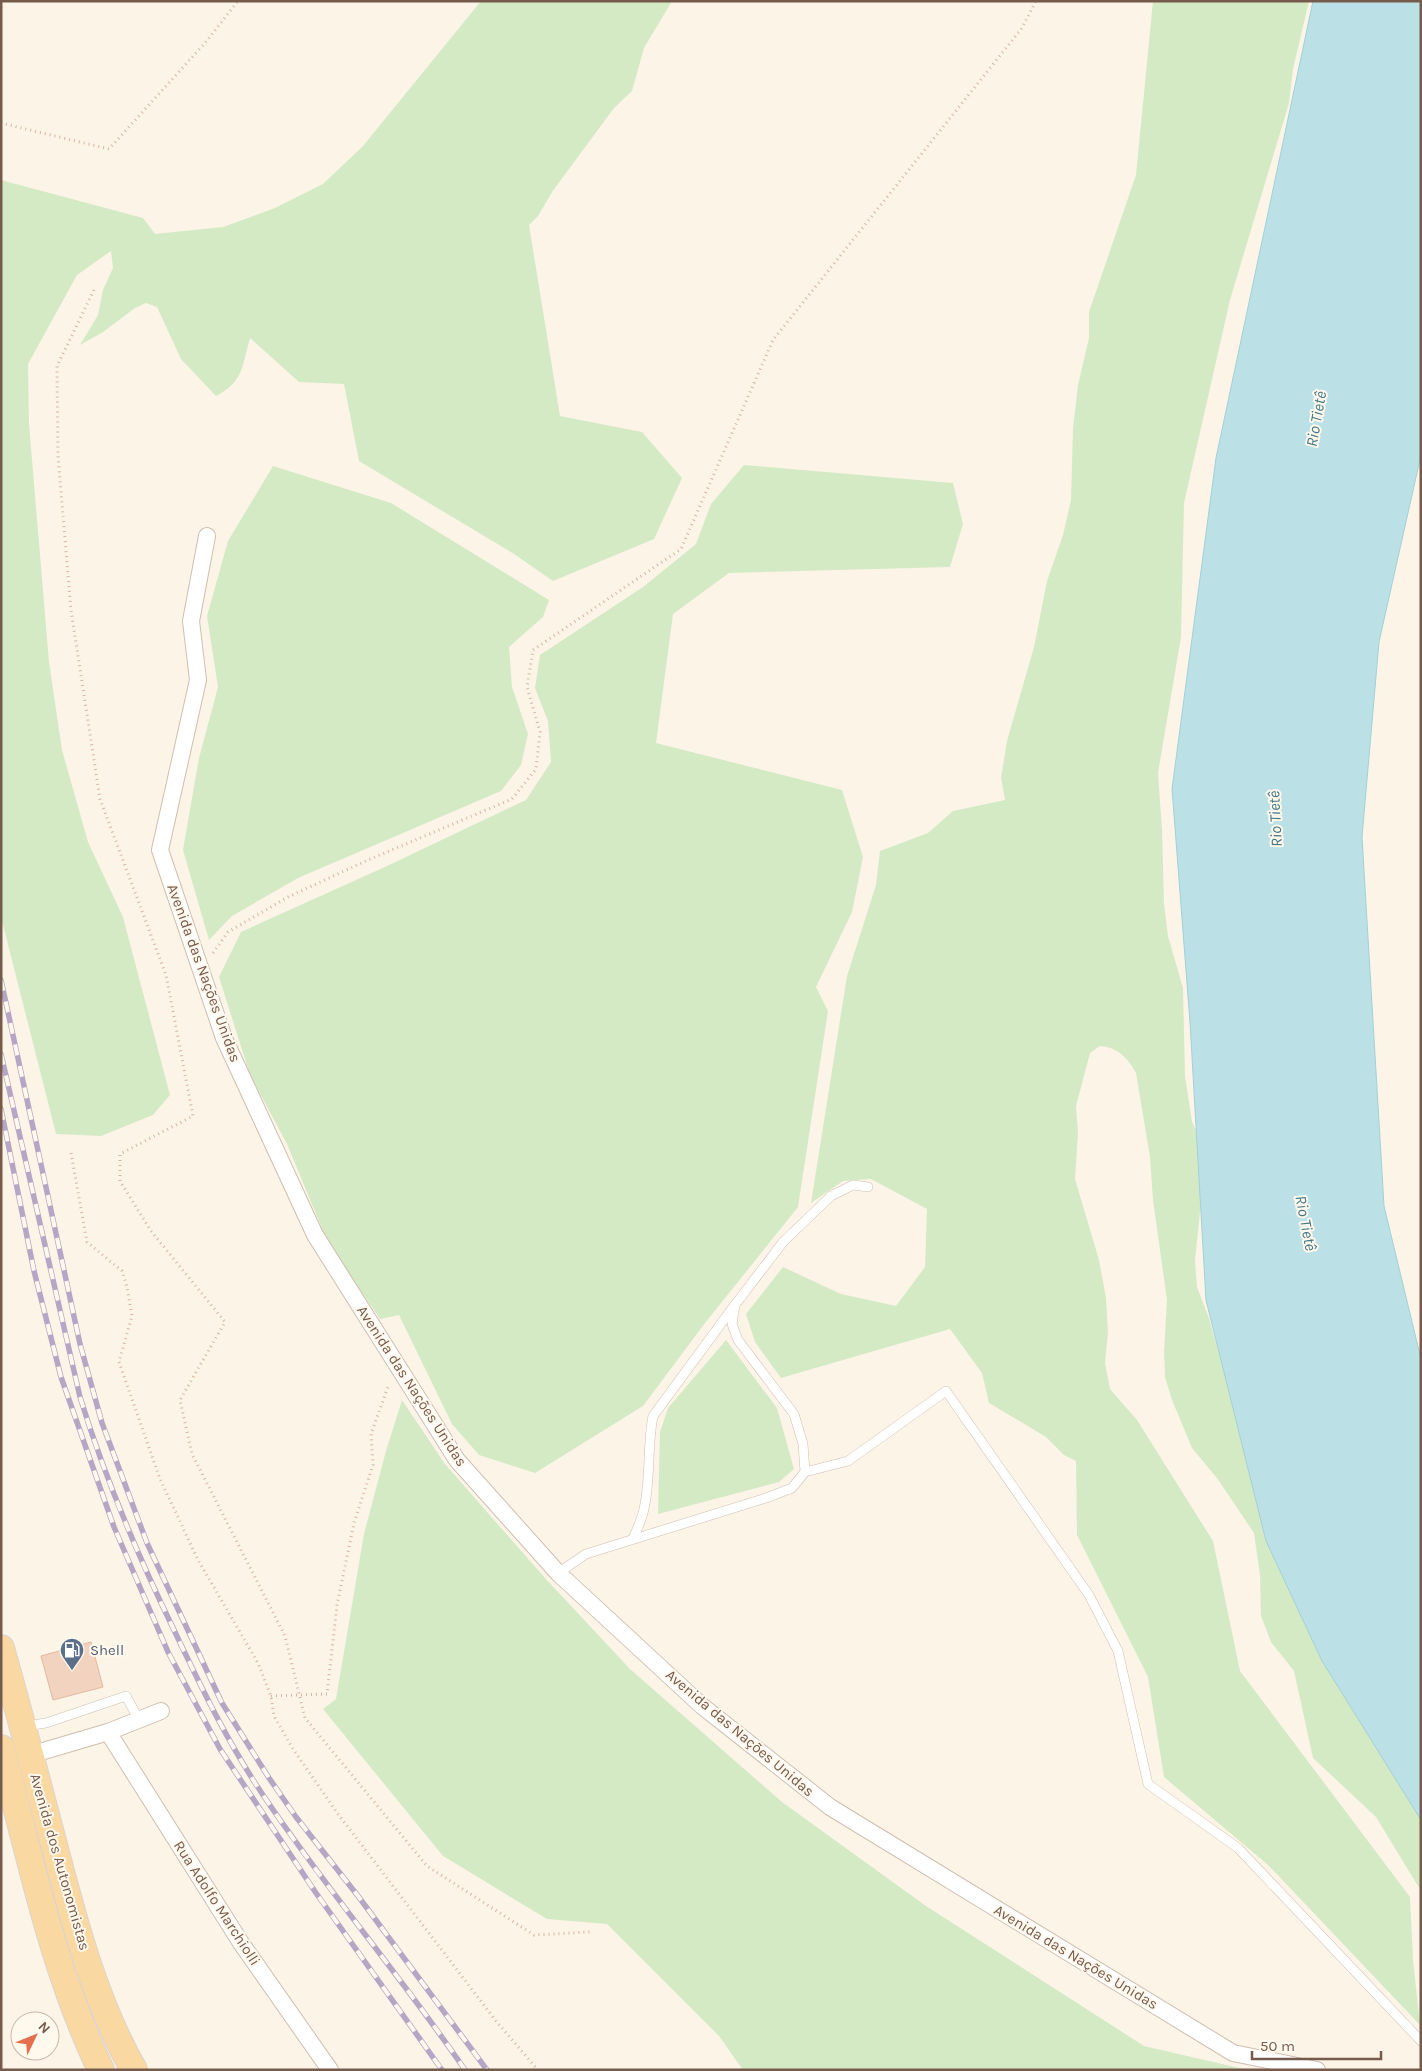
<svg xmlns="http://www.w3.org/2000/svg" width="1422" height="2071" font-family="Karla,sans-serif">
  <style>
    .green { fill: #d4eac5 }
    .water { fill: #bbe0e6; stroke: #a2d0d8 }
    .building { fill: #f1d3bf; stroke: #e4b99f }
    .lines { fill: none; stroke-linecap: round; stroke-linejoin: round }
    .service-casing { stroke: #d0beaf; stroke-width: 10 }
    .minor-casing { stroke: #d0beaf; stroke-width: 18 }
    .primary-casing { stroke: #dbd4d0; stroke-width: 28 }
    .path { stroke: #d7b6a2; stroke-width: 3; stroke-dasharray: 1 4; stroke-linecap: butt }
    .service { stroke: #fff; stroke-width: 9 }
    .minor { stroke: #fff; stroke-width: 16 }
    .primary { stroke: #fad8a1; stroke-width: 26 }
    .rail-casing { stroke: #b7a5c6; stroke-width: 5.5 }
    .rail { stroke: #fff8ed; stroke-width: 4; stroke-dasharray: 11; stroke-linecap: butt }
    .labels { text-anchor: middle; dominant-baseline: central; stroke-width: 4; stroke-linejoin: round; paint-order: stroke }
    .street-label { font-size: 15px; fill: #765a4b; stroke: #fff8ed }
    .service-label { font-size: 15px; fill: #4e5e75; stroke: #fff8ed; text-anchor: start }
    .water-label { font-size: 16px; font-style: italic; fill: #427782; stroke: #fff8ed }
  </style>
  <rect width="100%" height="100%" fill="#fcf4e7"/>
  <g class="green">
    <path d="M481 1H672L644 48 632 91 614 108 552 192 538 216 529 225 560 416 642 432 682 478 654 539 553 581 514 554 359 461 344 384 299 382 250 338C242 365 244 382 216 396L181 359 157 307 146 303 135 308 103 332 80 345 98 315 103 290 113 268 111 251 77 275 28 364 29 424 49 662 62 750 88 842 123 917 170 1095 153 1115 101 1136 56 1134 1 917V180L143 218 155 234 223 227 275 208 323 184 363 146Z"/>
    <path d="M1153 1H1309L1293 69 1289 103 1230 300 1184 503 1181 637 1158 773 1162 830 1164 904 1168 936 1183 988 1185 1076 1192 1122 1199 1136 1202 1193 1195 1260 1197 1287 1209 1318 1226 1378 1421 1809V1891L1376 1817 1313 1758 1294 1671 1271 1642 1261 1616 1260 1575 1254 1533 1217 1478 1192 1448 1172 1400 1165 1377 1164 1353 1167 1300 1153 1200 1150 1157 1136 1073C1128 1058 1117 1047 1100 1046L1090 1053 1076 1106 1078 1133 1075 1179 1099 1260 1106 1298 1108 1333 1105 1363 1110 1389 1137 1420 1213 1541 1240 1671 1410 1897 1413 1960 1420 2025 1268 1865 1164 1777 1148 1677 1077 1535 1076 1461 1064 1455 1046 1437 989 1403 982 1373 950 1329 781 1378 755 1342 746 1314 783 1267 841 1294 896 1306 925 1267 927 1209 871 1179 843 1181 811 1203 847 976 876 885 880 851 928 833 953 811 1005 800 1001 778 1007 741 1034 647 1047 581 1063 535 1071 500 1073 428 1078 385 1089 338V312L1136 175Z"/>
    <polygon points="744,465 953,483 963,524 950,567 729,573 673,614 656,743 842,790 863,857 852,912 816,987 828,1011 798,1207 705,1323 643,1406 535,1473 479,1455 452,1424 399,1315 380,1319 328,1243 287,1144 250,1075 219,977 241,932 387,866 526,800 551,762 548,721 535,688 540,655 643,587 696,544 711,504"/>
    <polygon points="273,466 391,503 549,600 543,617 509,647 512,687 528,734 521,765 501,791 298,878 232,916 209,940 183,850 199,758 218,687 207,616 228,541"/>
    <polygon points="726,1340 777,1408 794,1469 779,1482 658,1514 660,1432 668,1408"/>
    <polygon points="402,1400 445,1464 545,1578 630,1669 782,1802 926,1906 1144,2046 1248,2070 743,2070 719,2036 607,1924 547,1919 443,1856 323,1709 336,1699 364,1534 386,1451"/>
  </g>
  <polygon class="water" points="1313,1 1421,1 1421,455 1379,642 1362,837 1384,1206 1421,1359 1421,1820 1322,1661 1266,1541 1206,1300 1190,1022 1172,789 1216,458"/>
  <polygon class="building" points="91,1642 103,1687 53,1700 41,1656"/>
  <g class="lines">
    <defs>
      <g id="service">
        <polyline points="805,1472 848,1461 946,1391 1089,1595 1118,1651 1148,1784 1238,1848 1421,2041"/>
        <path d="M633 1539C637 1529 642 1519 644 1509 651 1478 647 1446 653 1416L734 1306"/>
        <polyline points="558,1573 586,1554 766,1498 792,1488 805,1472 803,1444 794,1414 738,1340 732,1324 735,1305 783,1242 831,1196 853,1185 868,1187"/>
        <polyline points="25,1726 46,1723 126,1696 139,1720"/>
      </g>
      <g id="minor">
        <polyline points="207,536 191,621 198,680 160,850 224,1038 315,1235 457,1460 558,1573 702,1706 830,1807 1233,2053 1317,2070"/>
        <polyline points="108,1732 241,1943 330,2070"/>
        <polyline points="30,1755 108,1732 161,1711"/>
      </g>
      <g id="primary">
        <path d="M1 1648C21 1718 39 1789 58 1860 77 1932 97 2005 134 2070"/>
        <path d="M1 1748C30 1856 52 1968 101 2070"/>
      </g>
    </defs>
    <use href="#service" class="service-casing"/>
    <use href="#minor" class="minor-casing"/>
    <use href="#primary" class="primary-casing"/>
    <g class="path">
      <polyline points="1,123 109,149 205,43 238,1"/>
      <polyline points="94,290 57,366 58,456 71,610 100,799 166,975 193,1116 120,1154 120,1181 151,1231 225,1322 180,1400 192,1454 285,1636 305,1718 427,1866 534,1935 590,1932"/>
      <polyline points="213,953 228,932 288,897 368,860 512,799 536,769 540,732 527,687 533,650 681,549 773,340 1022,28 1036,1"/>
      <polyline points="71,1153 87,1242 122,1271 127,1287 132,1316 119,1362 160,1479 198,1560 258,1663 271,1696 274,1716 293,1749 338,1814 496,2021 538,2070"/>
      <polyline points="271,1696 327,1694 337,1605 354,1523 373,1465 371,1434 389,1384"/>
    </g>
    <use href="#service" class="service"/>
    <use href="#minor" class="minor"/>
    <use href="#primary" class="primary"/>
    <defs>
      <g id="rail">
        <polyline points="1,980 80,1344 102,1423 147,1543 222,1703 269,1778 296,1817 358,1896 487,2070"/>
        <path d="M1 1054 80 1397C105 1478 137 1554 174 1630 201 1687 228 1743 263 1795 326 1889 401 1976 465 2070"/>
        <polyline points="1,1109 34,1271 61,1377 114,1527 168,1652 220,1749 316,1893 442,2070"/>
      </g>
    </defs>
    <use href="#rail" class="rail-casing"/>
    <use href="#rail" class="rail"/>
  </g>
  <defs>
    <symbol id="fuel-pin" viewBox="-11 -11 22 30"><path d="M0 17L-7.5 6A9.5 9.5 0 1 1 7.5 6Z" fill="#5c6f8a" stroke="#fff8ed"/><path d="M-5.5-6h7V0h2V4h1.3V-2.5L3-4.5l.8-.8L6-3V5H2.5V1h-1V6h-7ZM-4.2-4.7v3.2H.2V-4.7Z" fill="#fff"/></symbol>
  </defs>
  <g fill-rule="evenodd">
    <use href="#fuel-pin" x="58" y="1636" width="28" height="38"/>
  </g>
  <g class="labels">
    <g class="street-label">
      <text transform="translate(204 973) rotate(70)">Avenida das Nações Unidas</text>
      <text transform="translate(412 1386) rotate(57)">Avenida das Nações Unidas</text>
      <text transform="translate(740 1733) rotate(40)">Avenida das Nações Unidas</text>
      <text transform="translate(60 1862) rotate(74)">Avenida dos Autonomistas</text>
      <text transform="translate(217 1903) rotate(57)">Rua Adolfo Marchiolli</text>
      <text transform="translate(1076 1957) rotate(31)">Avenida das Nações Unidas</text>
    </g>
    <g class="service-label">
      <text x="90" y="1650">Shell</text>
    </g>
    <g class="water-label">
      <text transform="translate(1316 419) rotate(-80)">Rio Tietê</text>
      <text transform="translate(1275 819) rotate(-93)">Rio Tietê</text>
      <text transform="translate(1306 1223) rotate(79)">Rio Tietê</text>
    </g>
  </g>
  <rect width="1422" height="2071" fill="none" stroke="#765a4b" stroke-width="5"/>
  <g transform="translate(35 2036) rotate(47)"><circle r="24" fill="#fff8ed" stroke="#c8b9ac"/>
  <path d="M0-4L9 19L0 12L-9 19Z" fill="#e46e4e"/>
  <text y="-8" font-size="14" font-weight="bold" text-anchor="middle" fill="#765a4b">N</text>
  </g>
  <path d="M1252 2051v8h129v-8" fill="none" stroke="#765a4b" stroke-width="2.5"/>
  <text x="1260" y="2051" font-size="15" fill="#765a4b" stroke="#fff8ed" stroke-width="4" paint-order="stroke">50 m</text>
</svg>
